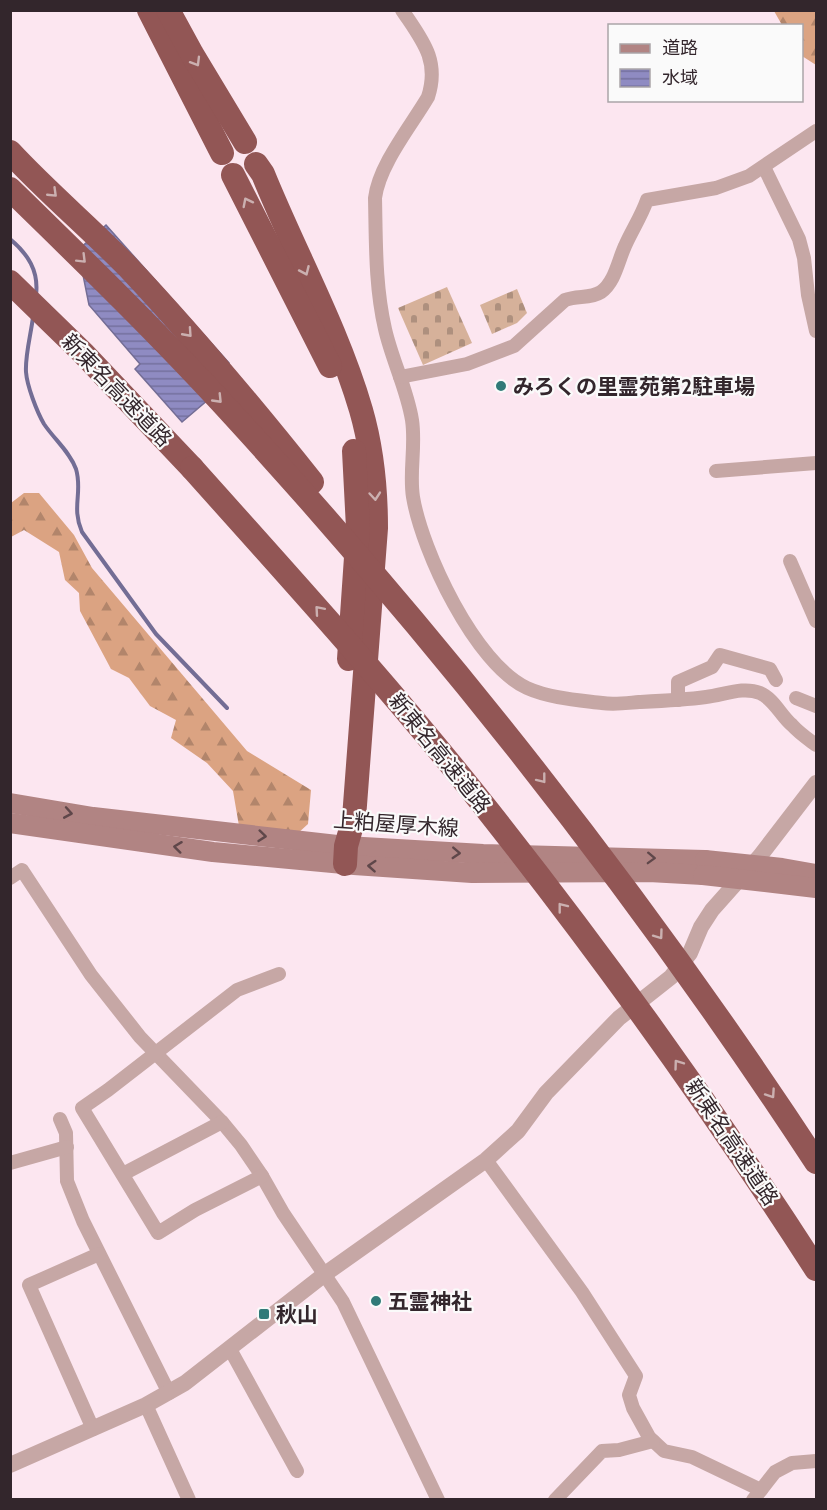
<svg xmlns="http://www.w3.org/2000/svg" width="827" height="1510" font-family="Cabin,'Noto Sans JP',sans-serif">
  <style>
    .forest { fill: url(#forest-firs) }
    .cemetery { fill: url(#cemetery-stones) }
    .water { fill: url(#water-rules); stroke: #736d95; stroke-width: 1.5 }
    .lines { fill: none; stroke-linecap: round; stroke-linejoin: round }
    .stream { stroke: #736d95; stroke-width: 4 }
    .minor { stroke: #c6a7a5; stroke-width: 14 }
    .tertiary { stroke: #c6a7a5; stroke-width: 16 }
    .secondary { stroke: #b18483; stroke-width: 20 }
    .motorway { stroke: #925655; stroke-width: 24 }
    .secondary-bridge { stroke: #b18483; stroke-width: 20 }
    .motorway-bridge { stroke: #925655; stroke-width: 24 }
    .oneway { stroke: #cbb0b0 }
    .oneway2 { stroke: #5f474a }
    .poi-dot { fill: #317a78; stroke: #fafafa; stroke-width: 2 }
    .labels { text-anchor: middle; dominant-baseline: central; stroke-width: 4.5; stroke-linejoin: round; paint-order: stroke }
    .poi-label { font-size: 21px; font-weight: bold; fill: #33262c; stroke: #fafafa; text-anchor: start }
    .street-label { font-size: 21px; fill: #33262c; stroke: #fafafa }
  </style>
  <defs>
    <pattern id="forest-firs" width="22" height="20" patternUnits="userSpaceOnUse" patternTransform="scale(1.5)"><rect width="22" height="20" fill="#dba382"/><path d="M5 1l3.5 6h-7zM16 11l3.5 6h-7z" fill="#b2856b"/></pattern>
    <pattern id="cemetery-stones" width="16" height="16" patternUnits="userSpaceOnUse" patternTransform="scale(1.5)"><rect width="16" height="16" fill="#d6b19a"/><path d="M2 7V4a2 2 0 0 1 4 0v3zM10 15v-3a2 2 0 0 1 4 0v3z" fill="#ae907e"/></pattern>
    <pattern id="water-rules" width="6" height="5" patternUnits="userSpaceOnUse" patternTransform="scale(1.5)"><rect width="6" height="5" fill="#8f8bc2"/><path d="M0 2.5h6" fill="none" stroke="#75719e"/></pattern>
  </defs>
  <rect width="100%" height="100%" fill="#fce6f0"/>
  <g class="forest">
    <polygon points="774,11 816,11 816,65 802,56 802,26 782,25"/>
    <polygon points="24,493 39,493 74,535 92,568 247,751 311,790 308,824 297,834 239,826 233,791 207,763 171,738 176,720 150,706 129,678 111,669 80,611 79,593 65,580 59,552 24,530 11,537 11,503"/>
  </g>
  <g class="cemetery">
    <polygon points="447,287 472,343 423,365 398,308"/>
    <polygon points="517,289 527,313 517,323 492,334 480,305"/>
  </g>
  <polygon class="water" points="106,225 229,363 223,387 182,422 135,369 140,364 89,305 78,250"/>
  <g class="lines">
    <g class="stream">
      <path d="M10 239C28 254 39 271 36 295"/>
      <path d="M33 317C31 334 25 355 26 372 27 386 37 412 44 424 54 439 70 452 76 469 83 492 71 507 82 532L156 634 227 708"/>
    </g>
    <g class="minor">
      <path d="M402 10C422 40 440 60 428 97 411 126 379 165 375 198 376 241 375 286 385 329 392 360 407 389 412 420 416 446 409 472 413 497 422 551 475 664 527 688 549 698 578 700 602 703 614 705 627 703 639 702 661 701 684 700 706 697 724 695 743 686 760 693 774 699 781 716 792 725 799 733 808 739 816 745"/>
      <polyline points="764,167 799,239 804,258 808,295 816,331"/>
      <path d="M400 377 467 364 514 346 565 300C577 295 590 299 601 292 615 282 618 261 625 246 632 230 641 217 647 200L716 188 749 176 816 131"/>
      <polyline points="716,471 816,463"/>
      <polyline points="790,561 816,621"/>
      <polyline points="796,698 816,706"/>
      <polyline points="678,700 678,682 712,667 720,655 770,669 776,680"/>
      <polyline points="10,878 22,870 91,975 140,1037 222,1122 241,1145 262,1176 283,1213 343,1302 438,1500"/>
      <polyline points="60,1119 66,1133 67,1181 83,1221 169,1393"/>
      <polyline points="486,1160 582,1292 636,1376 629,1395 633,1408 649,1437 664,1451 692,1457 761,1490"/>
      <polyline points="10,1163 67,1147"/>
      <polyline points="123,1174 222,1122"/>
      <polyline points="262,1176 195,1210 158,1233 82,1108 108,1090 237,990 279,974"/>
      <polyline points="230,1349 297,1471"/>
      <polyline points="146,1405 189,1500"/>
      <polyline points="93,1429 29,1285 99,1254"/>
      <polyline points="555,1500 602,1451 619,1450 653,1441"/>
      <polyline points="753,1500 775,1472 792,1463 816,1461"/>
    </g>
    <polyline class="tertiary" points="10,1465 146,1405 185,1383 325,1274 486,1160 518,1131 546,1093 619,1018 671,977 690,953 701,927 712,910 760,856 816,783"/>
    <g class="secondary">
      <polyline points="10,803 93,817 346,846 483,854 705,860"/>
      <polyline points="10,823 213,852 354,865 472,873 649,872 703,875"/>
    </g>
    <g class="motorway">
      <polyline points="149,10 222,153"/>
      <polyline points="168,10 192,54 245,142"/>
      <path d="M256 164 263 174C295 253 337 328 361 410 372 448 376 489 376 528L354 818 346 846 345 864"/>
      <polyline points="233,175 330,366"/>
      <polyline points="10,282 83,353 192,468"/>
      <polyline points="349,659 358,528 354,451"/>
    </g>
    <g class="secondary-bridge">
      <polyline points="705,860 782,868 816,874"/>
      <polyline points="703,875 816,888"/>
    </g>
    <g class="motorway-bridge">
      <path d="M10 152C47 192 90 228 128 267 193 336 253 408 312 482"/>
      <path d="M10 189C86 263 162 337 234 416 447 649 643 898 816 1162"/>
      <path d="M192 468C293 581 395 693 489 812 605 959 715 1112 816 1269"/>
    </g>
  </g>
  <defs><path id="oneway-chevron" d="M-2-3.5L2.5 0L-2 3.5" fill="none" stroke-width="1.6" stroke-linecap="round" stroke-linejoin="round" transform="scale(1.5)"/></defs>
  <g class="oneway">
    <use href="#oneway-chevron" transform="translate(196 62) rotate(59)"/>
    <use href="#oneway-chevron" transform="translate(53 193) rotate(44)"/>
    <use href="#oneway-chevron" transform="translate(247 202) rotate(-117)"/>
    <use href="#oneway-chevron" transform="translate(82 259) rotate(45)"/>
    <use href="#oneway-chevron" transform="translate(305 271) rotate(66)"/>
    <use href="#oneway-chevron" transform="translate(188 333) rotate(48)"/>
    <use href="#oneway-chevron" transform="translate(218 399) rotate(46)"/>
    <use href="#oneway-chevron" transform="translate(375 496) rotate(85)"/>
    <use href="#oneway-chevron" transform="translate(319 610) rotate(-131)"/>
    <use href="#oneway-chevron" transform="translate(542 779) rotate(52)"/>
    <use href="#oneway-chevron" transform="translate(562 907) rotate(-128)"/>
    <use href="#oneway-chevron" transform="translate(659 935) rotate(54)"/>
    <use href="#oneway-chevron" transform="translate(678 1064) rotate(-126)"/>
    <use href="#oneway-chevron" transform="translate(771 1094) rotate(56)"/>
  </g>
  <g class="oneway2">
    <use href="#oneway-chevron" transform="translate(68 813) rotate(10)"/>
    <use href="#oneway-chevron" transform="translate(262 836) rotate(6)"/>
    <use href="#oneway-chevron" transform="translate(178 847) rotate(-173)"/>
    <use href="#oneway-chevron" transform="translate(456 853) rotate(3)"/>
    <use href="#oneway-chevron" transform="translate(651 858) rotate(2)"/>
    <use href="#oneway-chevron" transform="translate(372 866) rotate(-176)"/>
  </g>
  <g class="poi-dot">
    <circle cx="501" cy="386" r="6"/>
    <circle cx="376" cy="1301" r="6"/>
    <rect x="258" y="1308" width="12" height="12" rx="3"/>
  </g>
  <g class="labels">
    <g class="poi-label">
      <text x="513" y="386">みろくの里霊苑第2駐車場</text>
      <text x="388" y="1301">五霊神社</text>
      <text x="276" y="1314">秋山</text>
    </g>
    <g class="street-label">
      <text transform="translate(117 390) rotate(46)">新東名高速道路</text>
      <text transform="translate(440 753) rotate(51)">新東名高速道路</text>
      <text transform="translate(396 824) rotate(4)">上粕屋厚木線</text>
      <text transform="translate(732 1142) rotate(56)">新東名高速道路</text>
    </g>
  </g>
  <rect width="827" height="1510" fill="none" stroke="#33262c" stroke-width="24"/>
  <rect x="608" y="24" width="195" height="78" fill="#fafafa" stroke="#aaa5a8" stroke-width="1.5"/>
  <rect x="620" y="44" width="30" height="9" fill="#b18483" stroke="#aaa5a8" stroke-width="1.5"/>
  <text x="662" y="54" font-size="18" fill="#33262c">道路</text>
  <rect x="620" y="69" width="30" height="18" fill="url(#water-rules)" stroke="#aaa5a8" stroke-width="1.5"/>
  <text x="662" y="84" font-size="18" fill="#33262c">水域</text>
</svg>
